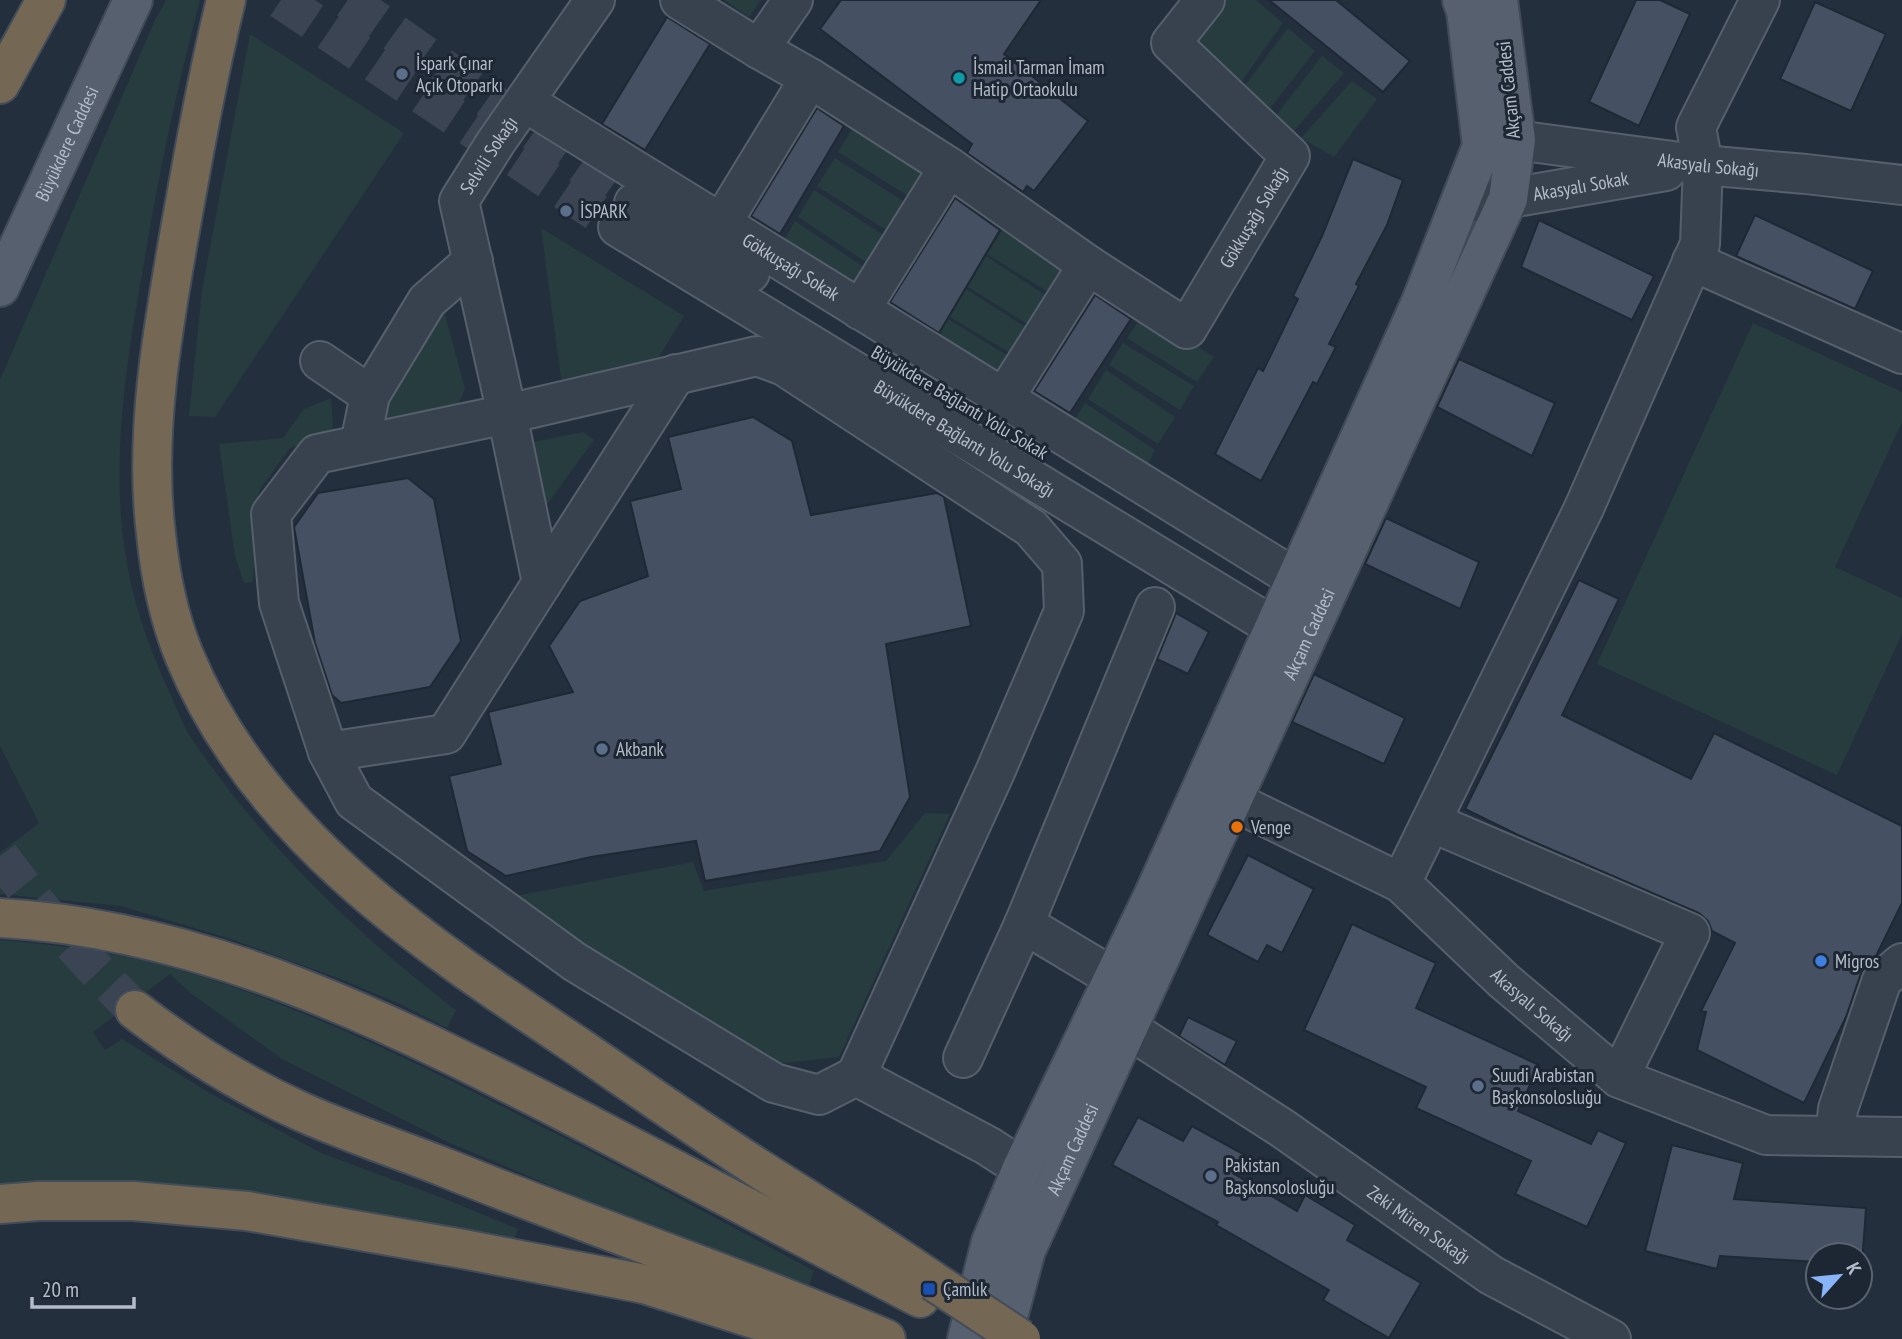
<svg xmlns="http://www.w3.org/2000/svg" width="1902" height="1339" font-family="'PT Sans Narrow',sans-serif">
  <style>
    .green { fill: #263c3f }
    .building { fill: #455162; stroke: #1f2835; stroke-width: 2 }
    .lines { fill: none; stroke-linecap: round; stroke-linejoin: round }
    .minor-tunnel { stroke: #3a4453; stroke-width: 38; stroke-dasharray: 38 19; stroke-linecap: butt }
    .highway-tunnel { stroke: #3a4453; stroke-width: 38; stroke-dasharray: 38 19; stroke-linecap: butt }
    .minor-casing { stroke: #565f6c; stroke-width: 42 }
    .major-casing { stroke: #414a57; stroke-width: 42 }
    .highway-casing { stroke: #434c59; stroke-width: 42 }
    .minor { stroke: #38414e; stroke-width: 38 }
    .major { stroke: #56606e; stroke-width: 38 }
    .highway { stroke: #746855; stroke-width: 38 }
    .highway-bridge-casing { stroke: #434c59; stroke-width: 42; stroke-linecap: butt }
    .highway-bridge { stroke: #746855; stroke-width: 38 }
    .service-dot { fill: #5c6f8a; stroke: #1d2633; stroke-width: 2.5 }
    .culture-dot { fill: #0f9aa8; stroke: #1d2633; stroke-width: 2.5 }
    .food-dot { fill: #e8710a; stroke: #1d2633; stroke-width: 2.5 }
    .shop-dot { fill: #3f7fe0; stroke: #1d2633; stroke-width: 2.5 }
    .transit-dot { fill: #1a4fb4; stroke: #1d2633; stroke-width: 2.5 }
    .labels { text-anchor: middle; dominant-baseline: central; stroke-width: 6; stroke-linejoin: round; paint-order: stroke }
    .poi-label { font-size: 19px; fill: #b4bcc9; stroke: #1d2633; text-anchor: start }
    .street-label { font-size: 19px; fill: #b4bcc9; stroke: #1d2633 }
  </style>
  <rect width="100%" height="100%" fill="#242f3e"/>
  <g class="green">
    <path d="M166 0H200C176 91 157 182 142 274 125 370 110 468 127 564 135 611 153 657 173 700 178 711 183 725 190 736 260 841 355 933 456 1010L447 1028 400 1004 343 980 231 939 121 906 0 894V853L39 823 0 746V380L155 20Z"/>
    <polygon points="724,0 761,0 749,17"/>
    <polygon points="1215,0 1256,0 1283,23 1239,85 1186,38"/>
    <polygon points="1288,28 1315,51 1267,112 1243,88"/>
    <polygon points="250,34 404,133 215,417 189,416 202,290"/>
    <polygon points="1322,56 1344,73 1293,132 1274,118"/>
    <polygon points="1352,81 1377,99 1334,157 1301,138"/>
    <polygon points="856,123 925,170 908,196 838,152"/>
    <polygon points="835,158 905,202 886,230 817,186"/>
    <polygon points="814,190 883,235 867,263 798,217"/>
    <polygon points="795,221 864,267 850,294 779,249"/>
    <polygon points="1007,222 1076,267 1056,297 987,254"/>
    <polygon points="541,228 684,316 652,368 561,379"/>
    <polygon points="986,256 1054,301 1037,330 968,287"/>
    <polygon points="966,289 1035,333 1020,359 950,317"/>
    <polygon points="443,307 465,389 456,409 386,422 373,413"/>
    <polygon points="1145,312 1214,357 1197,382 1127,338"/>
    <polygon points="948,319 1018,362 1001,392 931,348"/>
    <polygon points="1753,323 1902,392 1902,422 1835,567 1902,598 1902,634 1837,775 1597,664"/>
    <polygon points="1123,343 1194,386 1180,410 1109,365"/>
    <polygon points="1106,370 1175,417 1158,444 1088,399"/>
    <polygon points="331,398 333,429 319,440 290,448 259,491 253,582 244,583 235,556 219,444 283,438 304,409"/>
    <polygon points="1085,403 1155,450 1141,478 1068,430"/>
    <polygon points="583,432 594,440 548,503 538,495 528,443"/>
    <polygon points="925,813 950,814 839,1057 767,1065 506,898 693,862 704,891 886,861"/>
    <path d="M0 940C58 945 117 952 173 968 288 1001 398 1053 505 1108 609 1160 712 1216 814 1271L808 1288 706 1251 450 1143 282 1059 189 992 170 974 93 1032 105 1050 122 1039 213 1095 321 1153 448 1200 518 1229 514 1241 175 1188 81 1181 0 1184Z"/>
  </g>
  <g class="building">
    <polygon points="841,0 1041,0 1004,54 1088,121 1034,191 1027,186 1023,192 967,153 972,144 820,29"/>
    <polygon points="1269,0 1336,0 1410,61 1383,92"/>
    <polygon points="1636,0 1660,0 1690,14 1639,126 1589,102"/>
    <polygon points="1815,2 1886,34 1851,111 1780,79"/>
    <polygon points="667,17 710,44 645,150 602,124"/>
    <polygon points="817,108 844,126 780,234 751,216"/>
    <polygon points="1353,159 1403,180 1387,225 1356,284 1359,286 1329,344 1336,347 1317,384 1313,382 1261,481 1215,454 1258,368 1263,371 1298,299 1293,296 1322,236"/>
    <polygon points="955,198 1000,230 939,333 890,302"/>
    <polygon points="1755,215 1873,271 1855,309 1736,256"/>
    <polygon points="1539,220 1654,276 1632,320 1521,267"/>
    <polygon points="1095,295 1131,319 1070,413 1034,391"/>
    <polygon points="1459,359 1555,403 1532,456 1437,407"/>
    <polygon points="753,417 792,441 811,515 937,493 944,497 971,626 886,644 910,797 880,851 705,881 696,841 591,857 506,876 467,851 449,776 501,764 488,712 573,692 549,646 580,601 648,576 630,501 681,489 668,437"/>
    <polygon points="408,478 434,499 461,641 430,687 341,703 332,695 315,643 294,527 318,493"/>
    <polygon points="1386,518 1479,562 1460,609 1365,564"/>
    <polygon points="1579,580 1619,599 1562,715 1691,779 1714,733 1902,826 1902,903 1876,956 1861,973 1846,1017 1804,1103 1697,1050 1706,1012 1701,1011 1735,943 1712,931 1708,921 1699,913 1518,835 1465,809"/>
    <polygon points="1176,613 1209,632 1188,674 1157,659"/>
    <polygon points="1314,674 1405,718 1384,764 1292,722"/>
    <polygon points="1248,855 1314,889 1282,953 1267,945 1258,962 1207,935"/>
    <polygon points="1352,924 1436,963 1416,1008 1539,1065 1518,1111 1591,1144 1598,1130 1626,1143 1587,1227 1515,1194 1531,1161 1416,1108 1426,1087 1304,1030"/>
    <polygon points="1188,1017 1237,1041 1225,1065 1179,1036"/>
    <polygon points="1138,1117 1183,1141 1192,1126 1245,1155 1234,1174 1297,1211 1305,1195 1355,1225 1347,1240 1421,1283 1389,1338 1323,1300 1329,1290 1216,1225 1218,1222 1112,1165"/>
    <polygon points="1672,1145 1743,1163 1734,1199 1866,1208 1862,1265 1860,1265 1860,1255 1818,1255 1818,1262 1720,1256 1717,1269 1645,1251"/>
  </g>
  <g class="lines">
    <g class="minor-tunnel">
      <polyline points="281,0 618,227"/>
      <polyline points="348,0 634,203"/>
    </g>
    <path class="highway-tunnel" d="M0 856C41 912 86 961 135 1010"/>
    <defs>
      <g id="minor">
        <path id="s1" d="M680 0 759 49 810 78 949 167 1088 265 1187 329 1290 156 1171 43 1205 0"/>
        <polyline points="759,49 793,0"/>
        <path id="s2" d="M525 102 1296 579"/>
        <path id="s3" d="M1516 140 1703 165 1806 174 1902 185"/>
        <polyline points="634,203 750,273"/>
        <path id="s4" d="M1460 204 1516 197 1666 171"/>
        <polyline points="721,224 810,78"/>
        <path id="s5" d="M618 227 1274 627 1308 621"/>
        <polyline points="1692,261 1902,354"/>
        <polyline points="860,310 949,167"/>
        <polygon points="757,356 784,366 1031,528 1062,564 1064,611 995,772 856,1076 819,1095 774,1083 575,962 354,801 328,752 279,603 271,514 317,454 507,414"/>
        <polyline points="320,361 370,395"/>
        <polyline points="1004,398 1088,265"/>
        <polyline points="360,444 370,395 427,301 473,261"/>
        <polyline points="542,583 676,374"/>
        <path id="s6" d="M328 752 446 734 542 583 507 414 459 201 496 142 595 0"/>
        <path id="s7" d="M1233 801 1401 883 1504 981 1619 1078 1766 1135 1902 1137"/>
        <polyline points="1431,822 1690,933 1619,1078"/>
        <polyline points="1401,883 1584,508 1700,244 1703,165 1696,127 1760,0"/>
        <polyline points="1024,924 1114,978"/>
        <path id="s8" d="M1127 1028 1282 1128 1491 1275 1611 1339"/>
        <polyline points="963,1058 1024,924 1155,607"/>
        <polyline points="856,1076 988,1146 1022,1168"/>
        <polyline points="1835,1136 1838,1109 1882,980 1902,963"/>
      </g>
      <g id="major">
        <path id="s9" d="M0 287 133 0"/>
        <polyline points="967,1339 991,1242 1022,1168 1154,894 1421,302 1482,146 1466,11 1462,0"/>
        <path id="s10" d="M1002 1339 1026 1250 1508 199 1516 140 1498 0"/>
      </g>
      <g id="highway">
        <path d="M226 0C207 78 193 157 179 236 162 333 144 436 156 534 160 574 169 618 184 655 257 834 425 944 579 1047 638 1088 698 1129 758 1168 816 1205 875 1241 933 1281"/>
        <polyline points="0,84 46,0"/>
        <path d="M0 918C211 929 404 1029 588 1124 699 1182 810 1240 920 1298"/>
        <path d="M135 1010C187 1050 242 1085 302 1112 349 1133 398 1149 446 1168 592 1227 741 1277 886 1339"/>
        <polyline points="0,1204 39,1201 133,1201 247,1211 463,1249 644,1284 817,1339"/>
      </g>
    </defs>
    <use href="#minor" class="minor-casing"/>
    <use href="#major" class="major-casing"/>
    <use href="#highway" class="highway-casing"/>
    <use href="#minor" class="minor"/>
    <use href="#major" class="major"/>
    <use href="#highway" class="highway"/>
    <defs>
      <polyline id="highway-bridge" points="933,1281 1021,1339"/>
    </defs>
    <use href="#highway-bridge" class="highway-bridge-casing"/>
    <use href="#highway-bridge" class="highway-bridge"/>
  </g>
  <g class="service-dot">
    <circle cx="402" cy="74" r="7"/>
    <circle cx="566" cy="211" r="7"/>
    <circle cx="602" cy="749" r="7"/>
    <circle cx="1478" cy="1086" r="7"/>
    <circle cx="1211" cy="1176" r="7"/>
  </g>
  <circle class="culture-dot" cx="959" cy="78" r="7"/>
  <circle class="food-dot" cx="1237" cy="827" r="7"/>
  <circle class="shop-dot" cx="1821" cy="961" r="7"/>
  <rect class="transit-dot" x="922" y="1282" width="14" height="14" rx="3.5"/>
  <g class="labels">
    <g class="poi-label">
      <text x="416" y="63">İspark Çınar<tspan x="416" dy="22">Açık Otoparkı</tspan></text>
      <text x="973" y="67">İsmail Tarman İmam<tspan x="973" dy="22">Hatip Ortaokulu</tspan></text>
      <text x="580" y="211">İSPARK</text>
      <text x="616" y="749">Akbank</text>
      <text x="1251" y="827">Venge</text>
      <text x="1835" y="961">Migros</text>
      <text x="1492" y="1075">Suudi Arabistan<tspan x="1492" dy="22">Başkonsolosluğu</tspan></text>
      <text x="1225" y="1165">Pakistan<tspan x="1225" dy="22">Başkonsolosluğu</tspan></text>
      <text x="943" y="1289">Çamlık</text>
    </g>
    <g class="street-label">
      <text transform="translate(1508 90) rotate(-96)">Akçam Caddesi</text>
      <text stroke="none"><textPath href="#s9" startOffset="158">Büyükdere Caddesi</textPath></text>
      <text stroke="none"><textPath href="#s6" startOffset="744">Selvili Sokağı</textPath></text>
      <text stroke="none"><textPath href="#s3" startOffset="194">Akasyalı Sokağı</textPath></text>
      <text stroke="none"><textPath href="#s4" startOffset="122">Akasyalı Sokak</textPath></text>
      <text stroke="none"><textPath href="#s1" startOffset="735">Gökkuşağı Sokağı</textPath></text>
      <text stroke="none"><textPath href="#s2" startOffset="313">Gökkuşağı Sokak</textPath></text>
      <text transform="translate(960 402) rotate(31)">Büyükdere Bağlantı Yolu Sokak</text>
      <text stroke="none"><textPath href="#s5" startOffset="406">Büyükdere Bağlantı Yolu Sokağı</textPath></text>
      <text stroke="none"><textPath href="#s10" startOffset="770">Akçam Caddesi</textPath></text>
      <text stroke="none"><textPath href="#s7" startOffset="366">Akasyalı Sokağı</textPath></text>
      <text stroke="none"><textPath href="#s10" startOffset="203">Akçam Caddesi</textPath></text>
      <text stroke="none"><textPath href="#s8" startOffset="352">Zeki Müren Sokağı</textPath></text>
    </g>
  </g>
  <g transform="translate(1839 1276) rotate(63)"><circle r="33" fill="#1d2633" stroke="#59626f" stroke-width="2"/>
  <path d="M0-5L12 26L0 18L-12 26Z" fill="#8ab4f8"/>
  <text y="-10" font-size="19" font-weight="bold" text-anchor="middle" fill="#b4bcc9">K</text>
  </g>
  <path d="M32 1297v10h102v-10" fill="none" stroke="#b4bcc9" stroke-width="3.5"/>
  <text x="42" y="1297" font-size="21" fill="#b4bcc9" stroke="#1d2633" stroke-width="5" paint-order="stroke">20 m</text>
</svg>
